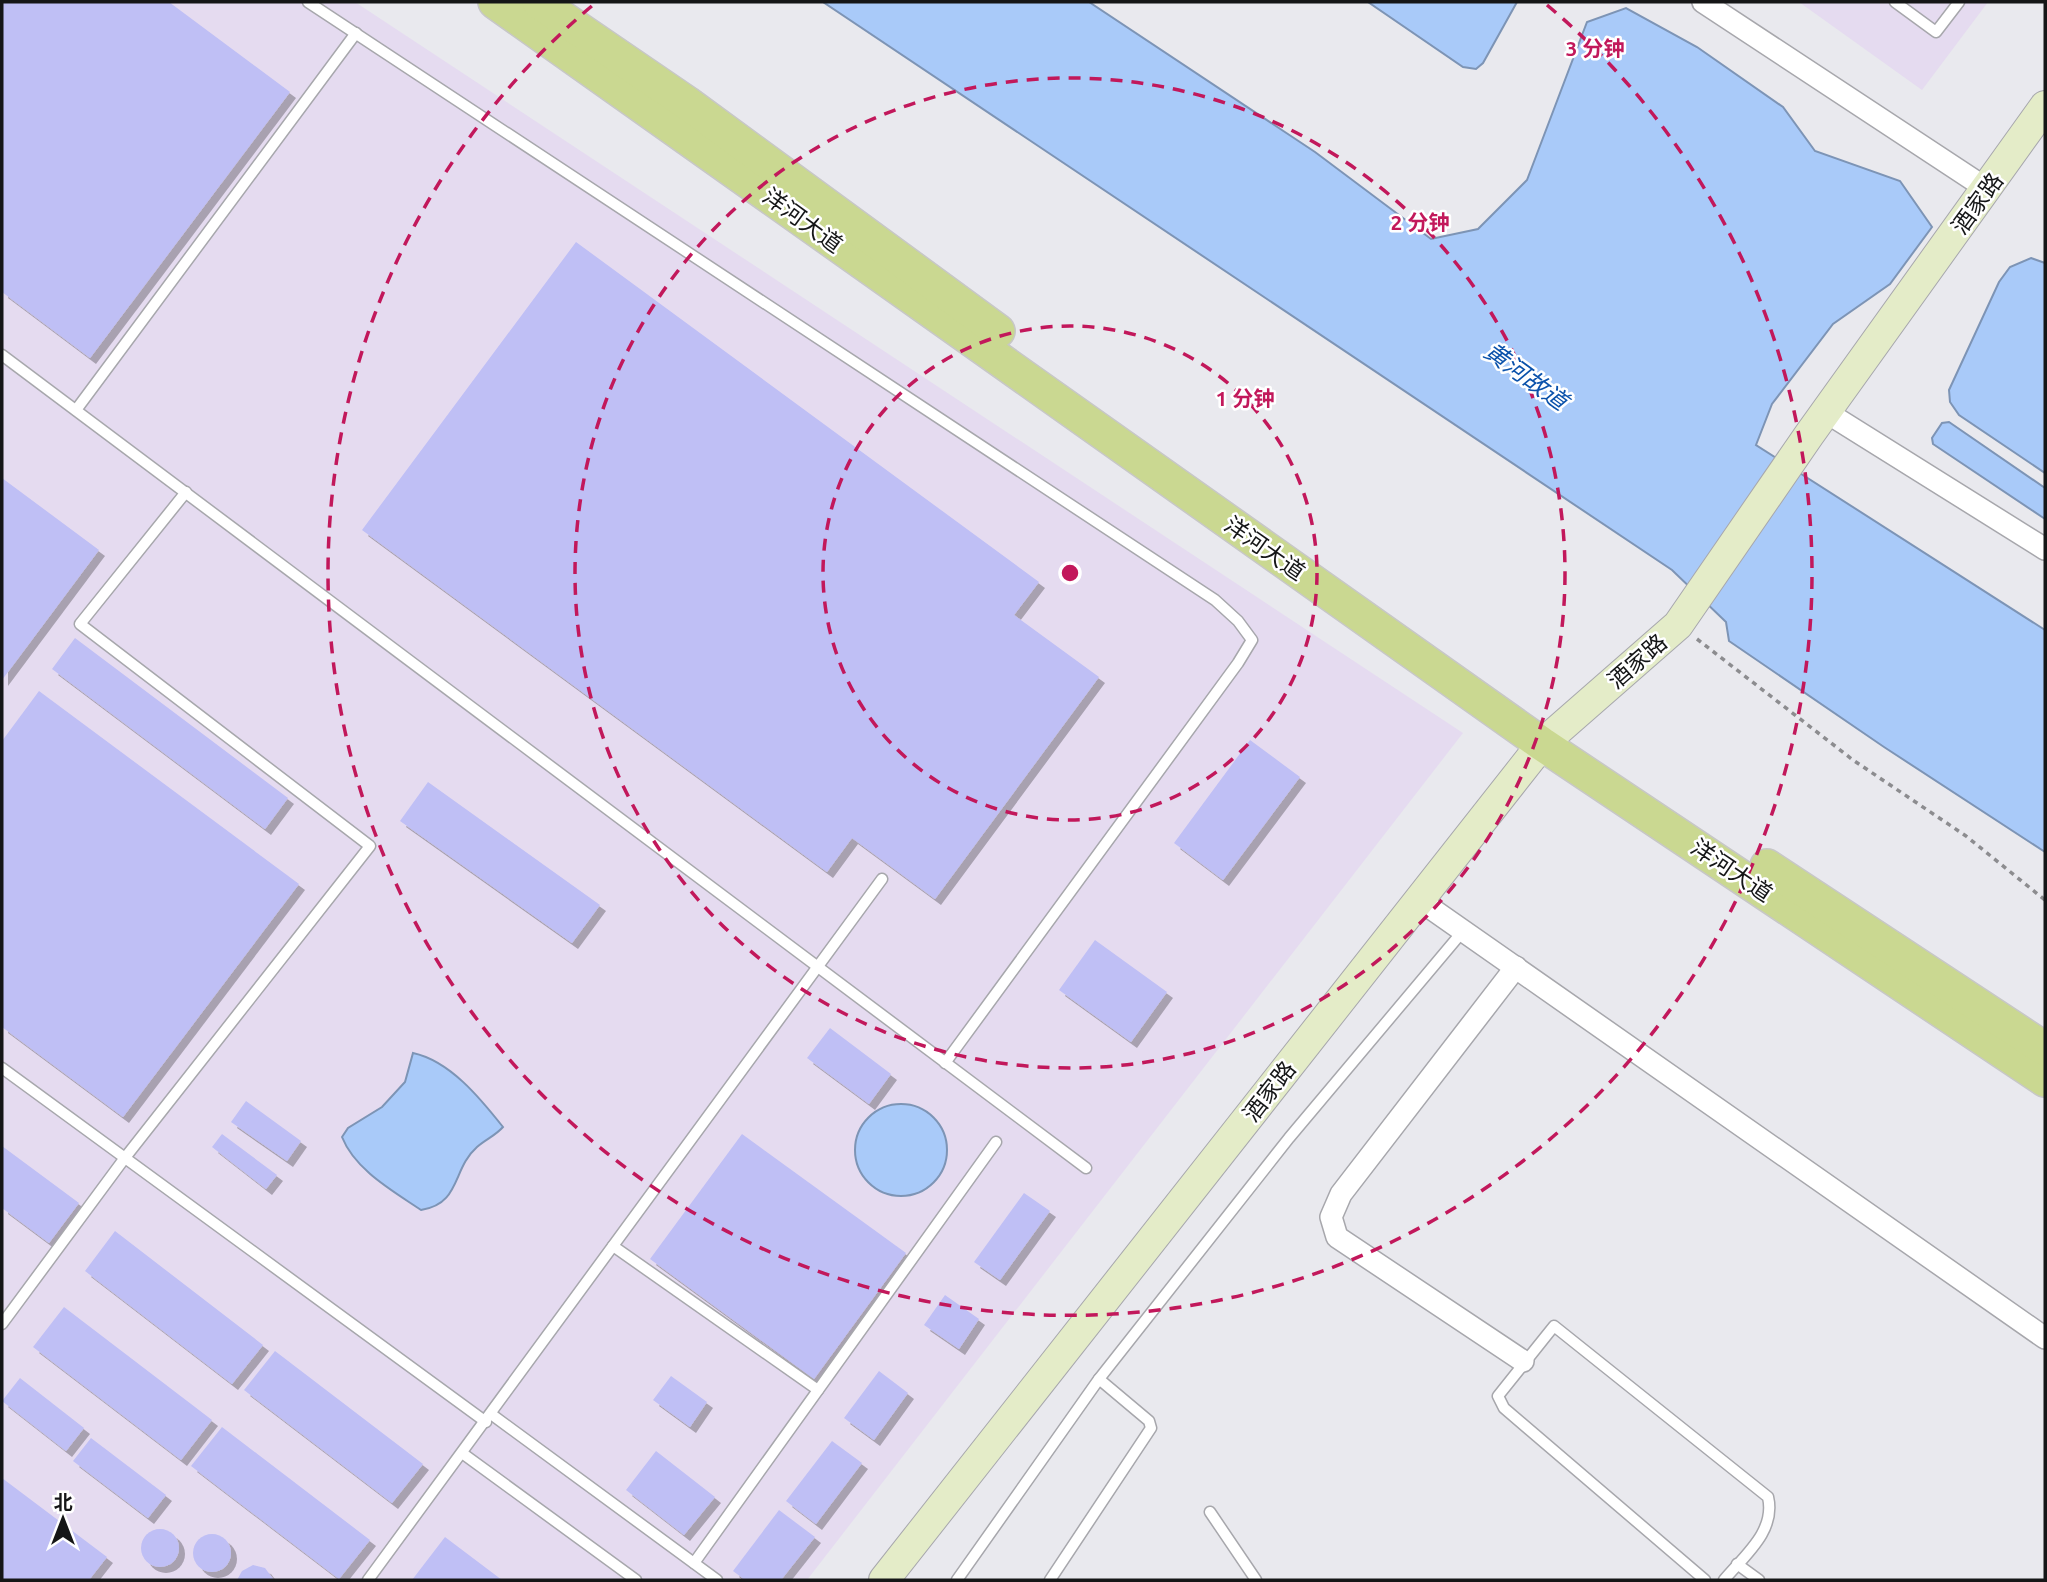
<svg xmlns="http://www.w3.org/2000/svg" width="2047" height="1582" font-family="Ubuntu,'Noto Sans SC',sans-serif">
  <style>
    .industrial { fill: #e5dbf0 }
    .water { fill: #a9caf9; stroke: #7d94b5; stroke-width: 2 }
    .building { fill: #bfbff5; filter: url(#shadow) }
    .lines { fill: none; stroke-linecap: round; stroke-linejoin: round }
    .lane-casing { stroke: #a7a7ac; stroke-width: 13 }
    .street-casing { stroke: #a7a7ac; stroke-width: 24 }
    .secondary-casing { stroke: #a7a7ac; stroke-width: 32 }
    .primary-casing { stroke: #c7c7c7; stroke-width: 36 }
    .path { stroke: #8c8c8f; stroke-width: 3.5; stroke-dasharray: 5 5; stroke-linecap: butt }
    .lane { stroke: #fff; stroke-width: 10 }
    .street { stroke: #fff; stroke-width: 21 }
    .secondary { stroke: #e4ecc8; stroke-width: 30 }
    .primary { stroke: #cad891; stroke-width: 33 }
    .ring { fill: none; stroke: #c2185b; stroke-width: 3.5; stroke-dasharray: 12 9 }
    .labels { text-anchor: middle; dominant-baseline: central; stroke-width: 5; stroke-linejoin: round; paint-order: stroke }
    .street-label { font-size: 23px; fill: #151617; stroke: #fff }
    .water-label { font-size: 24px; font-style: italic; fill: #0b52ab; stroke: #fff }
    .centre { fill: #c2185b; stroke: #fff; stroke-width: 3.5 }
    .ring-label { font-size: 21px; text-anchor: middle; font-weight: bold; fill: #c2185b; stroke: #fff; stroke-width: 5; stroke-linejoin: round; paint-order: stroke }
  </style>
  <defs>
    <filter id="shadow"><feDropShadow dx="6" dy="6" stdDeviation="0" flood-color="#0004"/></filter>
  </defs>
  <rect width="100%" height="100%" fill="#e9e9ee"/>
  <g class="industrial">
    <polygon points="2,2 355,2 1463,733 807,1580 2,1580"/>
    <polygon points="1799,2 1988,2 1922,90"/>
  </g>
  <g class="water">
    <polygon points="823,2 1089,2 1315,152 1431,239 1478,229 1527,180 1587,22 1626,8 1697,47 1783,107 1815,151 1900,181 1932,227 1890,284 1833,324 1772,404 1756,445 2045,630 2045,852 1884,747 1729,641 1726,622 1672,570"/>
    <polygon points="1368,2 1517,2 1483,63 1476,69 1463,67"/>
    <polygon points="2031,258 2045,263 2045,473 1959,415 1950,402 1949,390 1999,282 2010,267"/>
    <polygon points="1949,422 2045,488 2045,519 1933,444 1932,438 1942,423"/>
    <path d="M413 1053C450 1061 480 1098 503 1127 495 1136 486 1139 477 1147 452 1169 461 1204 421 1210 393 1191 355 1170 342 1137L348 1128 382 1107 405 1082Z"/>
    <circle cx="901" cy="1150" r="46"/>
  </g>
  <g class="building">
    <polygon points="2,2 169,2 290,92 90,358 2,292"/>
    <polygon points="576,242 1039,582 1014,615 1099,677 935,899 852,838 827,872 362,530"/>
    <polygon points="2,478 99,550 2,680"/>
    <polygon points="75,638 288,798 265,829 52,669"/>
    <polygon points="39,691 299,884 123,1117 2,1027 2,741"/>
    <polygon points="1250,740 1300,777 1223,880 1174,843"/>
    <polygon points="428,782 600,905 572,943 400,821"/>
    <polygon points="1095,940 1167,992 1131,1042 1059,990"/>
    <polygon points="830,1028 891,1074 869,1104 807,1058"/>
    <polygon points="246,1101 301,1141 287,1161 231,1122"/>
    <polygon points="222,1134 277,1175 266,1189 212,1147"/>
    <polygon points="742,1134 906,1253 814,1379 650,1259"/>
    <polygon points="2,1146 79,1203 49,1243 2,1208"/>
    <polygon points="1024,1193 1050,1211 1000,1280 974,1262"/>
    <polygon points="115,1231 263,1345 232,1384 85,1271"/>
    <polygon points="945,1295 979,1319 959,1349 924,1325"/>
    <polygon points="64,1307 212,1420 181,1460 33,1347"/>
    <polygon points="275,1351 423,1464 392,1503 244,1390"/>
    <polygon points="879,1371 908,1393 874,1440 844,1418"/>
    <polygon points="671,1376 707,1402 690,1427 653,1400"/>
    <polygon points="20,1378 84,1428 66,1451 2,1401"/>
    <polygon points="222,1427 370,1540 339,1579 191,1466"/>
    <polygon points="91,1438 166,1495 148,1518 73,1461"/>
    <polygon points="832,1441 862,1463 816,1524 786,1501"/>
    <polygon points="656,1451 715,1497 684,1535 626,1490"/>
    <polygon points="2,1478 107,1557 89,1580 2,1580"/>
    <polygon points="779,1510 815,1537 781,1580 745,1580 733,1571"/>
    <circle cx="160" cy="1548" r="19"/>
    <circle cx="212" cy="1553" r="19"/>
    <polygon points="445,1537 502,1580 412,1580"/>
    <polygon points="253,1565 265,1568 274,1580 237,1580 242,1571"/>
  </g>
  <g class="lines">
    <defs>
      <g id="lane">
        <polyline points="308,2 1215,600 1238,621 1252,640 1238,663 945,1063"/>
        <polyline points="1895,2 1936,32 1959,2"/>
        <polyline points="2,355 1086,1168"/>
        <polyline points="76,410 356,33"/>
        <polyline points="2,1068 486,1422"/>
        <polyline points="613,1246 818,1390"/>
        <polyline points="2,1324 124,1159 370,846 80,624 186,492"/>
        <polyline points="491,1414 717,1580"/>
        <polyline points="462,1453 636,1580"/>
        <polyline points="1210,1512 1256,1580"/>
        <polyline points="694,1563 996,1142"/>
        <polyline points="1737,1564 1759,1580"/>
        <polyline points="368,1580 882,879"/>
        <polyline points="957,1580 1099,1379 1289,1138 1463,931"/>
        <polyline points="1050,1580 1151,1428 1149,1421 1099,1379"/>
        <path d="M1705 1580 1504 1408 1498 1396 1554 1326 1768 1497C1776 1531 1745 1555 1724 1580"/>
      </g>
      <g id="street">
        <polyline points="1703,2 1987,189"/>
        <polyline points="1826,412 2045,549"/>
        <polyline points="1419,900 2045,1338"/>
        <polyline points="1516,967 1341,1194 1331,1217 1337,1237 1523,1361"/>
      </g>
      <polyline id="secondary" points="884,1580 1542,744 1678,625 1809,435 2045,106"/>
      <g id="primary">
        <polyline points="495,2 1542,744 2045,1080"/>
        <polyline points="539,2 687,103 998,331"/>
        <polyline points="1767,866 2045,1049"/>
      </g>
    </defs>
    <use href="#lane" class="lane-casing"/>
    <use href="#street" class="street-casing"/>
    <use href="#secondary" class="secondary-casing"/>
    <use href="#primary" class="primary-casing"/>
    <polyline class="path" points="1697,639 1853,760 1966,836 2045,900"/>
    <use href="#lane" class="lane"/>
    <use href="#street" class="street"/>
    <use href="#secondary" class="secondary"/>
    <use href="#primary" class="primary"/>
  </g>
  <g class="ring">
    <circle cx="1070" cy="573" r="247"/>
    <circle cx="1070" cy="573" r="495"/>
    <path d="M1547 5A742 742 0 1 1 593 5"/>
  </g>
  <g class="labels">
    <g class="street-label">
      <text transform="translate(1977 203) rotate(-54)">酒家路</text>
      <text transform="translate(803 220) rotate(36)">洋河大道</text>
      <text transform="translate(1265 548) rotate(35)">洋河大道</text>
      <text transform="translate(1637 661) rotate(-41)">酒家路</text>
      <text transform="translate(1732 870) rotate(34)">洋河大道</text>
      <text transform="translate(1269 1091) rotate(-52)">酒家路</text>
    </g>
    <g class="water-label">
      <text transform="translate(1526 376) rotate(36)">黄河故道</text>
    </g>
  </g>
  <circle cx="1070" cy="573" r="10" class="centre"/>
  <g class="ring-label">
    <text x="1595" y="56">3 分钟</text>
    <text x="1420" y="230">2 分钟</text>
    <text x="1245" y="406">1 分钟</text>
  </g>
  <rect width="2047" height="1582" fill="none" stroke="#151617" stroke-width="7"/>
  <g transform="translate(63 1519)" stroke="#ffffff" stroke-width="5" paint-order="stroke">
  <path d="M0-5L12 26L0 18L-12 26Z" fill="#151617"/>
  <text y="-10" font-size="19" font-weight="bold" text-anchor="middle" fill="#151617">北</text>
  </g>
</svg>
